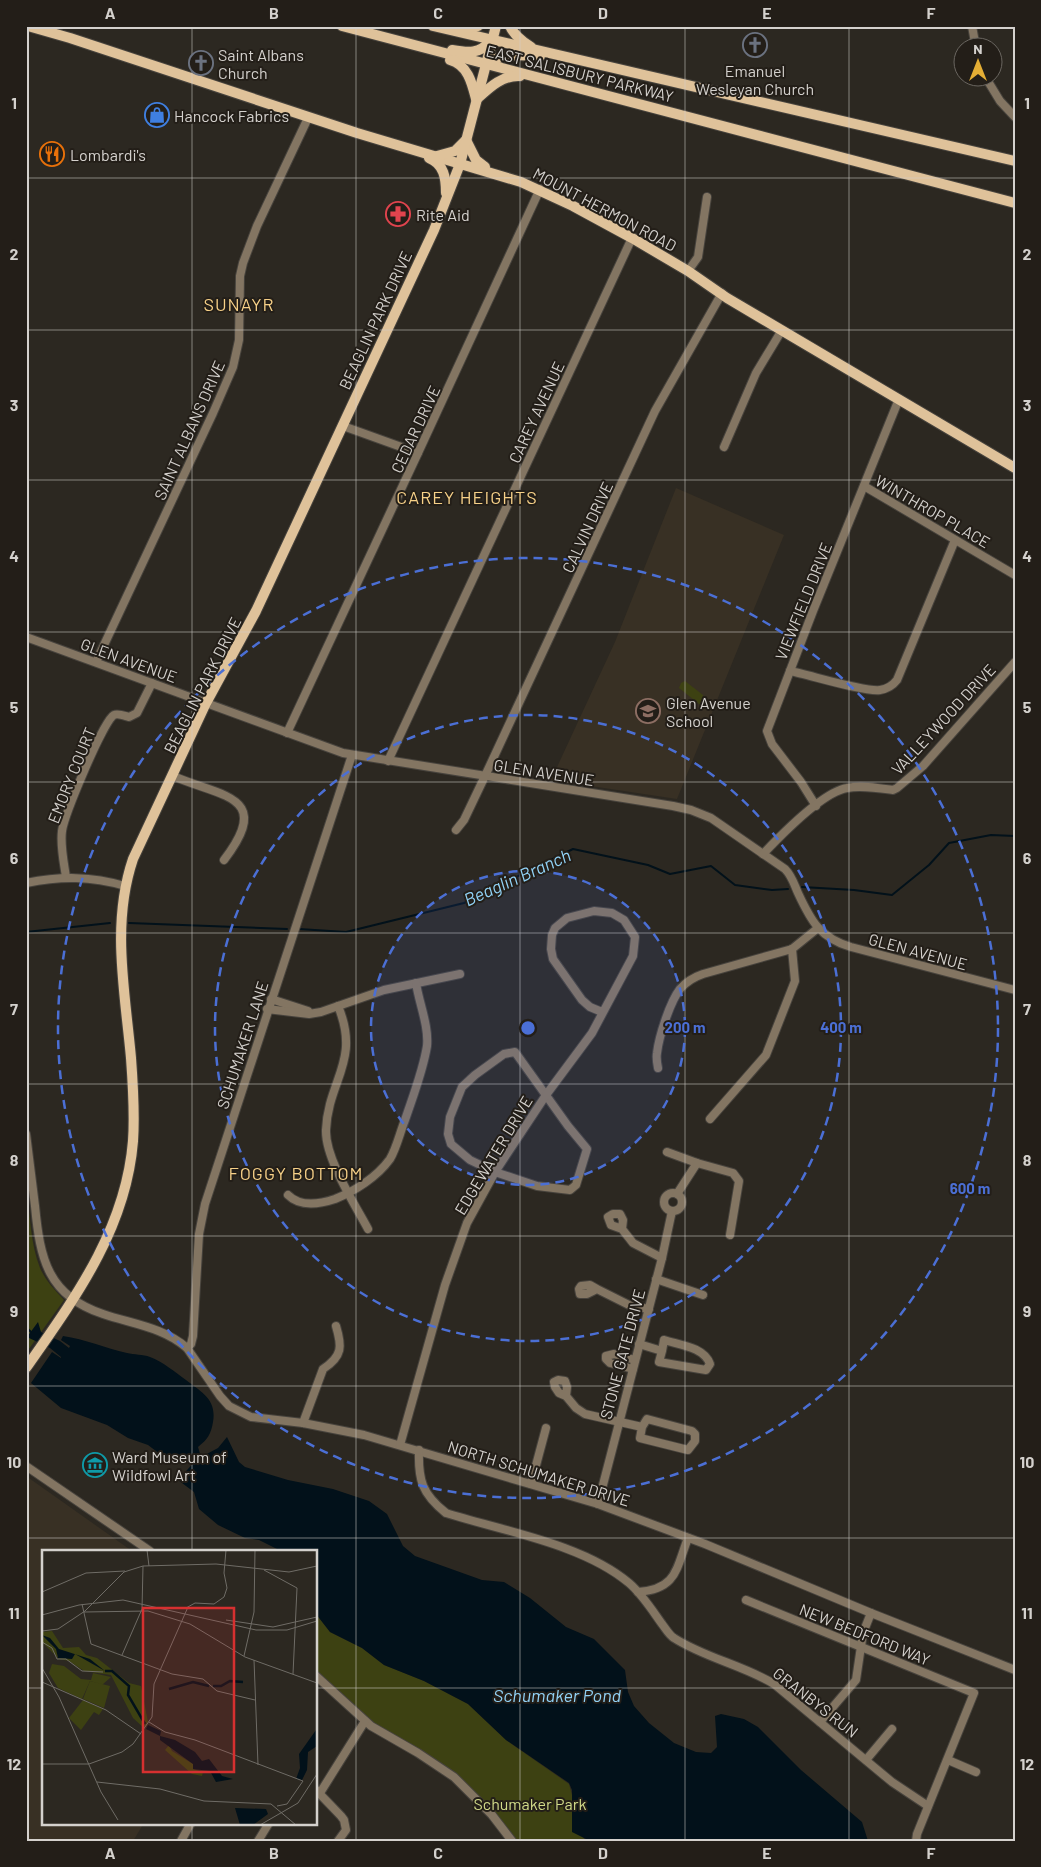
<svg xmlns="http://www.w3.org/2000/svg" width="1041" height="1867" font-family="Barlow,sans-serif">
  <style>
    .built { fill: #383024 }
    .park { fill: #3d4112 }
    .water { fill: #02111a }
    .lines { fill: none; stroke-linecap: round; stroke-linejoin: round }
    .stream { stroke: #02111a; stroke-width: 2 }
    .minor-casing { stroke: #47433d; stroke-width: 10 }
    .major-casing { stroke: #47433d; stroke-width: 12 }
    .minor { stroke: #837562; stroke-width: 8 }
    .major { stroke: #dfc29a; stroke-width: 10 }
    .grid { fill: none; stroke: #d4d1cd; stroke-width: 1; stroke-opacity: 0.55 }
    .ring { fill: none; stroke: #4b6fd5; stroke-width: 2.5; stroke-dasharray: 9 6 }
    .labels { text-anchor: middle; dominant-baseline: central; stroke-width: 4; stroke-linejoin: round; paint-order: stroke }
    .poi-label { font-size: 16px; fill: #d4d1cd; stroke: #231e18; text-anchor: start }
    .street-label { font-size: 16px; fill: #d4d1cd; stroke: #231e18 }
    .park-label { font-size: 16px; fill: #d1da89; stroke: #231e18 }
    .neighbourhood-label { font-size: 18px; letter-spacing: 1px; fill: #f7d188; stroke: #231e18 }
    .water-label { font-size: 18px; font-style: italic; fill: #91d2f6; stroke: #231e18 }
    .inset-river { fill: none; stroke: #02111a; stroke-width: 2.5 }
    .inset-road { fill: none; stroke: #6f6c66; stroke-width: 1 }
    .view { fill: #d63030; fill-opacity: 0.15; stroke: #d63030; stroke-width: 2.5 }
    .inset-edge { fill: none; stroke: #d4d1cd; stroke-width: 2.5 }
    .centre { fill: #4b6fd5; stroke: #231e18; stroke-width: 2.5 }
    .ring-label { font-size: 15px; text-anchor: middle; font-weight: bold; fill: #4b6fd5; stroke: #231e18; stroke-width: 4; stroke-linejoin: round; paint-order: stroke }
    .neatline { fill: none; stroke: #d4d1cd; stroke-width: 2 }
    .grid-label { font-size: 16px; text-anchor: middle; font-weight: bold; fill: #d4d1cd }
  </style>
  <rect width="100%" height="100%" fill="#2c2821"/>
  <g class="built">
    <polygon points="676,488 784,535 677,799 551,780 615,642"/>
    <polygon points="26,1476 132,1551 44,1551 44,1823 144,1823 133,1841 26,1841"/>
  </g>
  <g class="park">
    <polygon points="685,681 703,695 705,703 703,705 699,704 679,688 681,683"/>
    <path d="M26 1185C30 1212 30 1243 40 1268 45 1280 55 1290 64 1300L26 1353Z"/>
    <polygon points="316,1614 330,1632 362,1648 384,1665 424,1681 468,1704 506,1740 569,1784 584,1839 590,1841 512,1841 454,1777 383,1733 316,1676"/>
  </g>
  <path class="water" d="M38 1322 41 1332 60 1341 69 1348 70 1346 61 1340 63 1336C85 1339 105 1348 127 1353 134 1355 143 1354 150 1357 163 1362 175 1372 186 1380 201 1392 217 1399 213 1422 211 1434 208 1439 198 1447L201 1457 218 1448 227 1437 239 1462 245 1467 288 1480 333 1489 369 1501 387 1514 403 1546 415 1556 482 1580 504 1582 530 1598 566 1627 594 1639 625 1670 628 1692 634 1706 649 1723 674 1743 696 1752 711 1753 717 1747 715 1716 721 1714 744 1719 758 1727 801 1770 862 1822 868 1841H590L572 1832V1790L569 1783 506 1740 468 1704 424 1681 384 1665 362 1648 330 1632 316 1614V1551H281L259 1540 245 1538 218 1525 199 1509 194 1492 178 1480 197 1459 194 1453 187 1457 177 1458 160 1454 148 1445 128 1438 107 1425 61 1408 31 1383 52 1352 61 1358V1357L50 1348 27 1337Z"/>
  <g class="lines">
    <g class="stream">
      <polyline points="802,887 854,890 892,895 929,865 949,843 991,835 1015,836"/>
      <polyline points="129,923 287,929"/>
      <polyline points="299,929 346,932 464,903 573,849 648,865 670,874 711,866 735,885 772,890 788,889"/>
      <polyline points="26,932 110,923"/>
      <polyline points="26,1327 31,1332"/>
    </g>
    <defs>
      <g id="minor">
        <polyline points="972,26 976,48"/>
        <polyline points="986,78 1000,101 1015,117"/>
        <polyline points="688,271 698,257 707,197"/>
        <polyline points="343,426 418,453"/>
        <polyline points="724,447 756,373 782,330"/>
        <polyline points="864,486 1015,575"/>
        <path d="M26 637 343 753 673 806 691 810 711 818 785 869C792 876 794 884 798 893 811 921 820 938 851 947L1015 990"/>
        <polyline points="96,662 213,413 233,367 239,340 240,276 243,263 257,226 308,118"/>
        <path d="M790 671C810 675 864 692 880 690 887 689 893 685 897 680L955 540"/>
        <polyline points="287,733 418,453 540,189"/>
        <polyline points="388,761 632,238"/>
        <path d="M173 776C221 797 274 795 224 860"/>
        <polyline points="816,806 801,782 772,744 767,731 813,611 899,399"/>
        <polyline points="456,830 464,820 485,776 655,411 722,293"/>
        <path d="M763 854C781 835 823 792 847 788 861 785 879 788 893 790L897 788 923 766 1015 662"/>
        <path d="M66 877C64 863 60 846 62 831 64 816 103 721 114 715 118 713 125 716 129 717L137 713 152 683"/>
        <path d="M26 883C61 876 91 876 125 886"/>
        <polyline points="271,999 308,1011"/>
        <path d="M338 1006C361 1061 328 1080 326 1130 325 1158 354 1203 368 1229"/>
        <polyline points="267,1009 309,1014 321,1012 384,990 460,974"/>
        <polygon points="515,1052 568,1126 587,1149 576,1185 570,1190 537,1186 495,1172 470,1160 451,1144 448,1134 450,1117 462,1087 475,1075 504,1054"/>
        <path d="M658 1068C657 1063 656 1058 657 1053 659 1036 670 1002 680 989 686 982 694 977 703 974L792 949 818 928"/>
        <polyline points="710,1119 766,1055 795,981 792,949"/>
        <path d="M26 1134C29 1158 32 1182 35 1206 40 1259 48 1296 103 1314 132 1324 163 1327 187 1348L220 1396 229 1406 251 1417 303 1423 364 1435 598 1504 705 1544 871 1613 1015 1670"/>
        <polyline points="667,1152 697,1163 733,1173 739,1181 730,1235"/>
        <circle cx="673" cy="1202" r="9"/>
        <polyline points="677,1194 697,1163"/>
        <path d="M288 1195C300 1207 320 1204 335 1199 355 1191 377 1177 390 1159 397 1147 400 1132 405 1120 413 1096 423 1071 427 1046 429 1026 419 1003 416 983"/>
        <polyline points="622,1229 623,1220 620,1214 613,1214 608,1217 611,1225 622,1229 633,1243 662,1258"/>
        <polyline points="656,1279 703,1295"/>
        <polyline points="597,1289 590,1285 581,1286 579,1289 580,1294 587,1294 597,1289 631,1306 649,1309"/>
        <path d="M639 1344 662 1351 664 1340C680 1345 704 1347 710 1364L706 1370 659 1362 662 1351"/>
        <polyline points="187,1348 191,1344 193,1336 199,1234 205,1204 352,755"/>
        <polyline points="633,1369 610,1363 606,1359 606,1356 614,1354 635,1360"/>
        <polyline points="566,1396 567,1387 565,1381 558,1380 554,1382 555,1387 559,1393 566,1396 576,1408 585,1414 642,1427 640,1438 688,1450 695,1441 695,1434 692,1431 647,1419 642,1427"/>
        <path d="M303 1423 323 1369C343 1356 342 1346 336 1326"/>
        <polyline points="400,1445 445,1285 467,1223 495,1172 546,1095 592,1033 633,956 635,937 624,920 612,913 594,911 567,918 555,928 552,935 551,949 553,959 582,1000 590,1007 602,1012"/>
        <path d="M419 1450C418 1480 422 1494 446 1513 503 1531 583 1544 629 1583 642 1594 652 1610 662 1624 666 1629 669 1635 674 1638 705 1658 743 1665 774 1684L892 1782 928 1806"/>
        <polyline points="26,1466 150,1551"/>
        <polyline points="531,1484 546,1428"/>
        <polyline points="598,1504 662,1258 672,1211"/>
        <path d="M638 1592C677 1589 676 1569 688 1538"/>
        <polyline points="746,1600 974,1693 917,1834 916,1841"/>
        <polyline points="316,1676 371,1726 418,1753 454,1777 492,1815 512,1841"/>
        <polyline points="820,1722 856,1680 863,1633 871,1613"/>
        <polyline points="866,1760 892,1729"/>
        <polyline points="948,1760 976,1772"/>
        <polyline points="316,1790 341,1816 344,1820 346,1830 338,1841"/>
        <polyline points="320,1793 365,1721"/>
        <polyline points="181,1841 191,1823"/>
        <polyline points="258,1841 269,1823"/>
      </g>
      <g id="major">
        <polyline points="28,26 70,38 357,133 521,182 573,206 632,238 688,271 727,298 1015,468"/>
        <polyline points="342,26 1015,203"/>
        <polyline points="433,26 1015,161"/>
        <path d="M510 26C514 35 523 42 531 47"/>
        <polyline points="459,29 478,26"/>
        <path d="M452 50C469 53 479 54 491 41"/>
        <path d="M450 60C468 65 472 83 476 99"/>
        <path d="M486 64C502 53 521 55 540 56"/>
        <path d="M477 99C489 88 502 75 520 76"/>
        <polyline points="466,140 476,160 485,167"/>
        <polyline points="437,156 455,151 465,141"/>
        <path d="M429 158C444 164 446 178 446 193"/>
        <path d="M26 1368C75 1298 126 1229 133 1141 135 1113 133 1085 131 1058 125 991 111 924 133 859L206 703 256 611 434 230 460 164 496 26"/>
      </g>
    </defs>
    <use href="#minor" class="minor-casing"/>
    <use href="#major" class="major-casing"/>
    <use href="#minor" class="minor"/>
    <use href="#major" class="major"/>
  </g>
  <path class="grid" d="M192 26V1551M356 26V1841M520 26V1841M685 26V1841M849 26V1841M26 178H1015M26 330H1015M26 480H1015M26 632H1015M26 782H1015M26 933H1015M26 1084H1015M26 1236H1015M26 1386H1015M26 1538H1015M26 1688H44M316 1688H1015M192 1823V1841"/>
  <circle cx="528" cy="1028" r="157" fill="#4b6fd5" fill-opacity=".12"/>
  <g class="ring">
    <circle cx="528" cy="1028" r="157"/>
    <circle cx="528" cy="1028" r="313"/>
    <circle cx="528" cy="1028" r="470"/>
  </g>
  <defs>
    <symbol id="church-ring" viewBox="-11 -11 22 22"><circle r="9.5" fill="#231e18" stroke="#6b7280" stroke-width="1.5"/><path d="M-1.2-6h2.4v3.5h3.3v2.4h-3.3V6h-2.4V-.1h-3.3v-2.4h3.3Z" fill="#6b7280"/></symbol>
    <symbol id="shop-ring" viewBox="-11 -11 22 22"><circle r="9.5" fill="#231e18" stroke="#3f7fe0" stroke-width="1.5"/><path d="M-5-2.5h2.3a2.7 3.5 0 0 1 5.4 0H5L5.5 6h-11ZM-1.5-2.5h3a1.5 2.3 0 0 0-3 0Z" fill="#3f7fe0"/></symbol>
    <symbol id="restaurant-ring" viewBox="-11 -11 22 22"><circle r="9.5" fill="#231e18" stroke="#e8710a" stroke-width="1.5"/><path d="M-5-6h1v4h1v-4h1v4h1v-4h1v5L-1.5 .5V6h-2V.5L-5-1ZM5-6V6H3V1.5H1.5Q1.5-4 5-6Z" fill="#e8710a"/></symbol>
    <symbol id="pharmacy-ring" viewBox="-11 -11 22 22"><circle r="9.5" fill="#231e18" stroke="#e0444e" stroke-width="1.5"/><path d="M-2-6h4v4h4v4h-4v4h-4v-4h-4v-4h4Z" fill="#e0444e"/></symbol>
    <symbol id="school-ring" viewBox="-11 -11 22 22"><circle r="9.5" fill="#231e18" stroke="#8d6e63" stroke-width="1.5"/><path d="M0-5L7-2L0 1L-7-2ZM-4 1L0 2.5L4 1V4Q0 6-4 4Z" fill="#8d6e63"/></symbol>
    <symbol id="museum-ring" viewBox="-11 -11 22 22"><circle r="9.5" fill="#231e18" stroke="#0f9aa8" stroke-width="1.5"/><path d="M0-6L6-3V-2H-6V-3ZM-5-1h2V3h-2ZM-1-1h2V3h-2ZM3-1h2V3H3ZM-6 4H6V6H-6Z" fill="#0f9aa8"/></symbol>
  </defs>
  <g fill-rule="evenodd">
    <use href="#church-ring" x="741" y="31" width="28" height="28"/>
    <use href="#church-ring" x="187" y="49" width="28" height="28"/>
    <use href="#shop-ring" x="143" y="101" width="28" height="28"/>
    <use href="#restaurant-ring" x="38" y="140" width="28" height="28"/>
    <use href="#pharmacy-ring" x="384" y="200" width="28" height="28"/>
    <use href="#school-ring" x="634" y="697" width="28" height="28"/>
    <use href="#museum-ring" x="81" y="1451" width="28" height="28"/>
  </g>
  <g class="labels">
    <g class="poi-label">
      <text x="218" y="54">Saint Albans<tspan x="218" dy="18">Church</tspan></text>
      <text x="755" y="70" text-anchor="middle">Emanuel<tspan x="755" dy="18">Wesleyan Church</tspan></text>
      <text x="174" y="115">Hancock Fabrics</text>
      <text x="70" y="154">Lombardi's</text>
      <text x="416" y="214">Rite Aid</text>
      <text x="666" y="702">Glen Avenue<tspan x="666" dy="18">School</tspan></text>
      <text x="112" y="1456">Ward Museum of<tspan x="112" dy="18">Wildfowl Art</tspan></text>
    </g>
    <g class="street-label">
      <text transform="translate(580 73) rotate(14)">EAST SALISBURY PARKWAY</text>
      <text transform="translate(605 209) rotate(28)">MOUNT HERMON ROAD</text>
      <text transform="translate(375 320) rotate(-65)">BEAGLIN PARK DRIVE</text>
      <text transform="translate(536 412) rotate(-65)">CAREY AVENUE</text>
      <text transform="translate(415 429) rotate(-65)">CEDAR DRIVE</text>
      <text transform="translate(189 430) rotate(-66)">SAINT ALBANS DRIVE</text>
      <text transform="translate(933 511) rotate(30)">WINTHROP PLACE</text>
      <text transform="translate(587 527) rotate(-65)">CALVIN DRIVE</text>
      <text transform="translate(803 601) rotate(-68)">VIEWFIELD DRIVE</text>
      <text transform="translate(129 660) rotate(20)">GLEN AVENUE</text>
      <text transform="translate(202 685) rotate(-63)">BEAGLIN PARK DRIVE</text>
      <text transform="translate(943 719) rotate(-47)">VALLEYWOOD DRIVE</text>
      <text transform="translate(544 772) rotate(9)">GLEN AVENUE</text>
      <text transform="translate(71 775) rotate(-68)">EMORY COURT</text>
      <text transform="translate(918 951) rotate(15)">GLEN AVENUE</text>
      <text transform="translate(242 1045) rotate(-72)">SCHUMAKER LANE</text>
      <text transform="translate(493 1155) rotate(-59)">EDGEWATER DRIVE</text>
      <text transform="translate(622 1354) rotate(-75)">STONE GATE DRIVE</text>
      <text transform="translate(539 1473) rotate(17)">NORTH SCHUMAKER DRIVE</text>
      <text transform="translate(865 1634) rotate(22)">NEW BEDFORD WAY</text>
      <text transform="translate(816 1702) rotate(38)">GRANBYS RUN</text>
    </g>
    <g class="park-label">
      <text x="530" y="1803">Schumaker Park</text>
    </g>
    <g class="neighbourhood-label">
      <text x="239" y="304">SUNAYR</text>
      <text x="467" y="497">CAREY HEIGHTS</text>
      <text x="296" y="1173">FOGGY BOTTOM</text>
    </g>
    <g class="water-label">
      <text transform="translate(517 877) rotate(-24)">Beaglin Branch</text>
      <text x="557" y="1695">Schumaker Pond</text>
    </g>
  </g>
  <g transform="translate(42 1550)">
    <rect width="275" height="275" fill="#2c2821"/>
    <path d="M10 114 22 116 39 129 49 130 51 123 69 127 60 135 48 131 40 149 16 138 7 123Z" fill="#3d4112"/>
    <path d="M41 150 61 159 57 165 52 162 39 180 27 168Z" fill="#3d4112"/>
    <path d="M10 81 21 98 37 97 44 105 55 108 87 133 99 136 106 172 102 178 91 168 69 125 42 121 27 111 17 109 0 92V82ZM48 131 68 136 62 158 41 149ZM127 195 130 201 151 214V219L161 222 160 226 150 224 123 200Z" fill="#3d4112"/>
    <path d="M0 85 8 88 17 99 48 109 63 121 33 104 30 109 16 108 14 99ZM106 175 119 181 118 186 133 190 153 202 160 211 167 209 180 226 191 229 174 232 168 221 151 219V214L118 190V186L104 179ZM274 180 275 196 266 202 265 220 260 230 254 229 258 218 257 204ZM193 258 224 259 226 264 211 275H198Z" fill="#02111a"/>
    <path class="inset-river" d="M63 121H70L87 136 86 145 103 174M171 136H179L188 131 201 132M127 139 151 132 167 136"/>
    <path class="inset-road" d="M105 0 107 16M222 20 255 38 251 124M0 42 44 23 83 21M40 54 49 94 130 124 161 129 175 141 213 150M144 58 153 53 172 54 182 47 185 38 182 23 184 0M43 61 82 22 101 16 174 14 247 22 275 16M42 62 106 61 148 74 203 107 275 133M0 65 37 55 81 50 214 80H245L275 71M184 70 231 77 275 67M0 81 16 79 43 61M0 92 10 98 15 109H24L40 121 61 122M80 105 100 59 101 16M202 106 212 62 213 0M212 110 216 215M0 118 17 147 59 242 76 270M0 132 64 160 99 184M107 172 123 182 153 190 261 231 245 254 235 256M0 214H47L80 202 91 194 110 167 112 134 146 57M55 232 118 239 162 251 229 254 254 275M218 275 256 253 275 224"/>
    <path class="view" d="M101 58H192V222H101Z"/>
    <rect width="275" height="275" class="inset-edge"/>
  </g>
  <circle cx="528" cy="1028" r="8" class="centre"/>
  <g class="ring-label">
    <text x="685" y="1033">200 m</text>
    <text x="841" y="1033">400 m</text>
    <text x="970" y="1194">600 m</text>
  </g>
  <rect width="1041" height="1867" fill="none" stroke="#231e18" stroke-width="55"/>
  <g transform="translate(978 62)"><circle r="24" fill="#231e18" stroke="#6a6660"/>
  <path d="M0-4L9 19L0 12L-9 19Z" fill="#e4ae35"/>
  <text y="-8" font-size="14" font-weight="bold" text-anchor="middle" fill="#d4d1cd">N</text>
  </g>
  <rect x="28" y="28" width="986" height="1812" class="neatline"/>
  <g class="grid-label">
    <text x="110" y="19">A</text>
    <text x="274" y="19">B</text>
    <text x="438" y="19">C</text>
    <text x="603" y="19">D</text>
    <text x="767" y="19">E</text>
    <text x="931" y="19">F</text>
    <text x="14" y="109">1</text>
    <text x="1027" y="109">1</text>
    <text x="14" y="260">2</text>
    <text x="1027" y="260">2</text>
    <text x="14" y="411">3</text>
    <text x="1027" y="411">3</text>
    <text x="14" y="562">4</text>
    <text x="1027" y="562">4</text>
    <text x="14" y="713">5</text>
    <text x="1027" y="713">5</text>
    <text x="14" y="864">6</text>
    <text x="1027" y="864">6</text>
    <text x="14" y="1015">7</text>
    <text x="1027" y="1015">7</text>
    <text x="14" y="1166">8</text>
    <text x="1027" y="1166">8</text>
    <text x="14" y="1317">9</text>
    <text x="1027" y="1317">9</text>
    <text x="14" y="1468">10</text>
    <text x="1027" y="1468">10</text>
    <text x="14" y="1619">11</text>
    <text x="1027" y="1619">11</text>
    <text x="14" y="1770">12</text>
    <text x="1027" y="1770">12</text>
    <text x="110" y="1859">A</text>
    <text x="274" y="1859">B</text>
    <text x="438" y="1859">C</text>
    <text x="603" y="1859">D</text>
    <text x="767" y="1859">E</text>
    <text x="931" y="1859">F</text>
  </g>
</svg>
